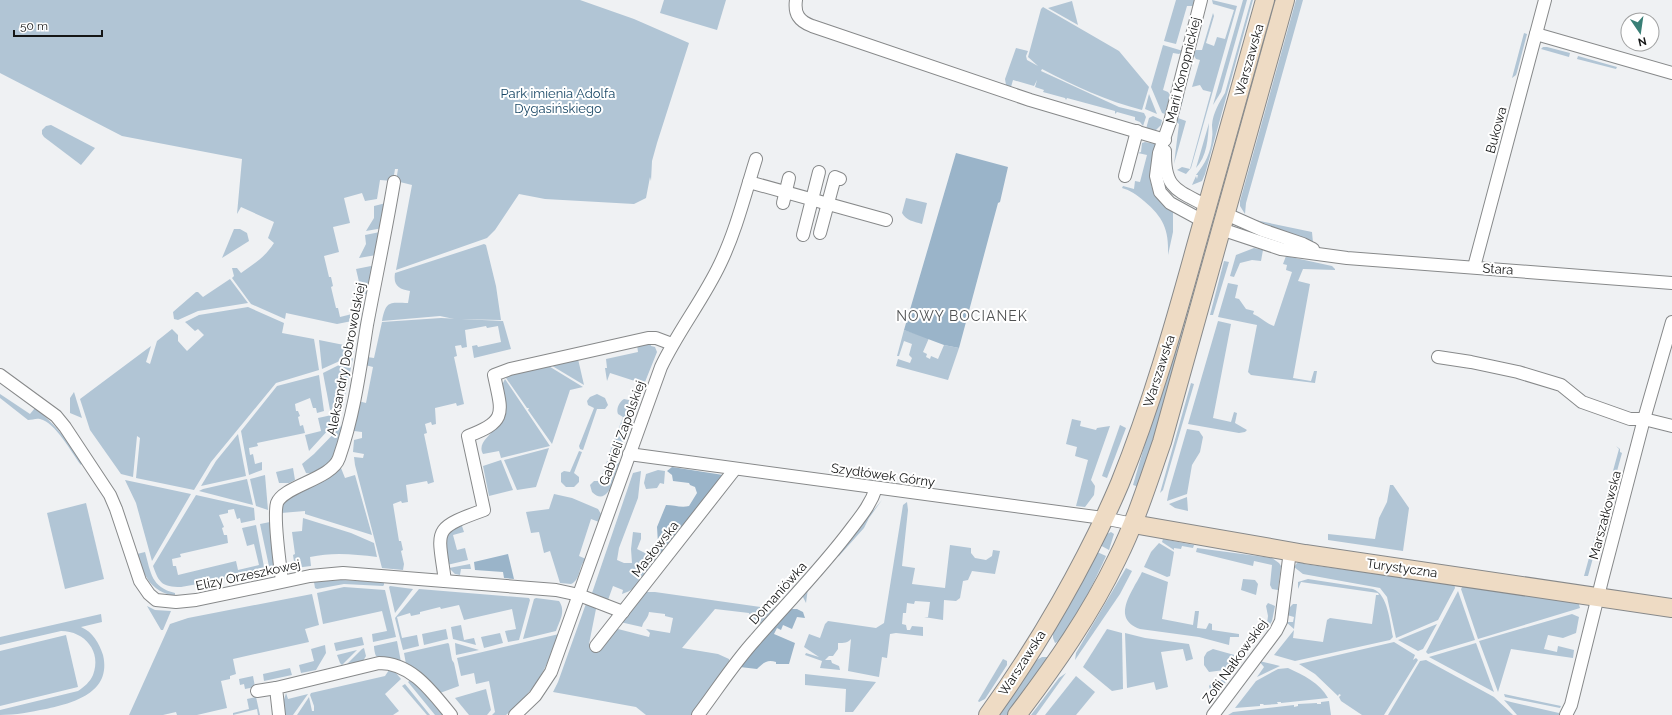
<svg xmlns="http://www.w3.org/2000/svg" width="1672" height="715" font-family="Raleway,sans-serif">
  <style>
    .green { fill: #b1c5d5 }
    .forest { fill: #9ab4c9 }
    .lines { fill: none; stroke-linecap: round; stroke-linejoin: round }
    .street-casing { stroke: #87898a; stroke-width: 14 }
    .secondary-casing { stroke: #87898a; stroke-width: 20 }
    .street { stroke: #fff; stroke-width: 12 }
    .secondary { stroke: #eedbc4; stroke-width: 18 }
    .labels { text-anchor: middle; dominant-baseline: central; stroke-width: 4; stroke-linejoin: round; paint-order: stroke }
    .street-label { font-size: 13px; fill: #151616; stroke: #fff }
    .park-label { font-size: 13px; fill: #1a4866; stroke: #fff }
    .neighbourhood-label { font-size: 14px; letter-spacing: 1px; fill: #4f5152; stroke: #fff }
  </style>
  <rect width="100%" height="100%" fill="#eff1f3"/>
  <g class="green">
    <path d="M0 0H580L634 19 689 43 657 143 652 161 651 181 650 177 646 198 634 204 545 199 519 194 495 230 487 238 396 270 412 185 396 181 398 169H395L393 181 380 180 377 199 365 201 362 193 344 198 350 223 333 227 339 252 324 256 329 277H331L333 286 331 287 336 308H338L340 317 356 313 357 320 337 324 286 313 285 319 251 304 232 278 234 276 232 268H237L241 273C254 264 265 257 274 243L268 238 274 222 241 207 237 214 242 159 122 136 0 73Z"/>
    <polygon points="664,0 726,0 717,30 660,13"/>
    <polygon points="1176,0 1196,0 1193,6 1187,6 1176,44 1164,41"/>
    <polygon points="1212,0 1237,6 1191,168 1186,174 1177,170 1182,167 1190,169 1211,92 1203,90 1200,85 1192,87 1200,60 1196,59 1193,54 1196,50 1202,50 1213,13 1214,16 1206,43 1214,46 1217,37 1225,39 1234,10 1213,4"/>
    <polygon points="1243,0 1247,0 1221,92 1213,105"/>
    <path d="M1251 0H1253L1205 174 1202 181 1192 185 1196 176 1197 179 1198 175H1196C1205 164 1211 152 1212 138 1213 133 1212 129 1212 125 1213 113 1219 103 1225 93Z"/>
    <polygon points="1296,0 1303,0 1246,203 1245,214 1240,206 1240,201"/>
    <polygon points="1072,1 1078,25 1048,8"/>
    <path d="M1043 7 1119 51 1149 87 1142 110C1107 101 1074 86 1042 69L1041 71 1119 107 1144 113 1146 117 1143 126 1140 122 1135 120V117L1117 112 1115 114V111L1067 98 1066 100 1065 98 1043 92 1044 90 1035 87 1037 80 1034 86 1013 80 1011 87 1006 85 1005 79 1016 48 1028 51 1026 56 1027 60 1038 66 1028 57 1041 9Z"/>
    <polygon points="1524,33 1527,34 1517,72 1516,75 1512,78"/>
    <polygon points="1163,45 1183,51 1179,54 1173,53 1163,90 1168,92 1170,95 1165,114 1162,113 1151,87"/>
    <polygon points="1543,47 1547,47 1570,53 1569,57 1541,49"/>
    <polygon points="1578,56 1617,67 1616,69 1577,59"/>
    <polygon points="1149,94 1157,114 1145,109"/>
    <polygon points="1184,96 1178,118 1186,121 1174,164 1179,124 1176,122 1181,97"/>
    <polygon points="1153,116 1162,120 1161,125 1156,130 1146,129 1149,118"/>
    <path d="M1209 123C1208 139 1207 156 1196 168Z"/>
    <polygon points="51,125 95,148 81,165 44,137 42,134 42,130 46,126"/>
    <path d="M1145 142 1155 144V146C1148 175 1145 193 1173 212V232L1168 255C1169 229 1163 217 1144 201 1137 195 1130 190 1122 188L1123 186 1134 189 1135 181 1140 182 1147 155 1138 153 1141 152 1142 143Z"/>
    <path d="M906 198 927 203 922 224C913 221 907 221 902 213Z"/>
    <polygon points="386,203 383,228 366,231 374,218 374,206"/>
    <polygon points="1255,220 1312,232 1313,243"/>
    <polygon points="234,229 240,229 247,233 249,241 222,258"/>
    <polygon points="380,232 376,255 359,258 366,244 365,235"/>
    <path d="M484 244 486 245 496 286 501 320 454 319 440 316 382 321C386 300 390 303 408 303L410 291C399 289 393 286 395 273Z"/>
    <polygon points="1254,248 1263,250 1261,261 1252,260 1240,263 1234,277 1230,276 1236,255"/>
    <polygon points="1200,255 1203,255 1176,355 1169,401 1139,487 1133,485"/>
    <path d="M1286 256 1332 266 1335 269V270L1303 269 1298 281 1310 284 1293 378 1311 381 1314 371H1317L1315 383 1251 375 1248 372 1257 325 1218 317 1228 283 1238 285 1235 298 1239 299 1246 309 1254 311 1253 314C1261 317 1265 323 1274 326L1292 272 1286 270 1287 265 1283 264Z"/>
    <polygon points="1224,261 1229,262 1213,315 1210,315"/>
    <polygon points="371,266 374,268 369,293 362,295 356,269"/>
    <polygon points="230,279 248,303 198,311 178,320 174,319 173,312 196,292 198,292 203,297"/>
    <polygon points="248,307 284,323 282,333 314,339 319,370 276,383 211,462 194,490 136,478 140,438 137,436 133,477 121,474 90,430 80,399 151,346 146,362 150,364 157,341 172,329 178,335 178,341 187,351 204,335 198,329 195,331 185,322 199,315"/>
    <polygon points="441,318 503,321 511,349 474,358 472,346 477,345 478,347 501,342 498,326 487,328 486,326 465,330 467,347 462,348 461,345 455,346 457,356 454,357 464,404 457,406 456,403 435,408 436,424 432,425 431,422 425,424 427,433 424,434 434,482 428,484 427,481 406,485 408,502 402,503 401,501 393,504 399,541 401,541 403,550 401,551 404,564 403,570 382,568 355,465 354,457 363,458 364,454 353,452 354,440 362,438 362,432 354,431 358,401 366,403 373,367 365,365 367,357 374,358 382,322"/>
    <polygon points="1218,321 1231,324 1213,418 1231,422 1234,412 1237,413 1235,423 1247,430 1245,432 1239,433 1188,424"/>
    <polygon points="904,330 929,338 923,352 927,354 926,357 930,359 931,356 938,359 944,345 959,348 948,380 896,366 898,359 910,363 912,358 909,355 912,344 904,341 899,356 897,356"/>
    <polygon points="319,340 354,347 353,355 322,369"/>
    <polygon points="650,342 651,346 655,347 657,352 641,392 641,383 610,373 607,381 605,368 607,368 606,359 638,352 637,345"/>
    <polygon points="353,358 343,406 330,410 323,373"/>
    <polygon points="578,359 584,385 549,364"/>
    <polygon points="547,365 583,387 570,390 552,444 528,410 529,408 527,408 506,378 509,374"/>
    <polygon points="319,375 324,411 317,413 316,408 313,408 310,398 295,404 296,411 298,411 300,416 298,417 300,426 303,425 305,433 257,443 258,446 249,448 250,455 253,454 255,464 262,462 262,470 249,475 241,431 277,386"/>
    <path d="M505 379 550 446 501 458 499 451 483 454C477 443 490 437 493 429 498 415 499 399 502 385Z"/>
    <polygon points="1191,383 1194,384 1163,490 1160,493"/>
    <polygon points="74,392 82,418 70,413 70,398"/>
    <path d="M0 394 30 414 35 408C56 425 67 440 83 462L81 465C71 452 56 423 40 419 36 418 32 420 28 420L0 398Z"/>
    <polygon points="597,394 605,398 608,405 605,409 597,409 583,450 580,449 579,446 594,408 588,405 587,401 590,397"/>
    <path d="M624 399 633 401 637 405 617 459 615 460 608 457 623 417 618 414C616 409 619 402 624 399Z"/>
    <polygon points="341,413 340,417 309,451 305,435 321,431 318,418"/>
    <polygon points="1072,419 1081,421 1080,426 1096,430 1097,428 1110,426 1091,480 1095,486 1094,495 1085,507 1076,506 1088,460 1075,456 1077,447 1066,444"/>
    <path d="M343 424 334 459C326 464 316 475 306 473L302 464 314 454Z"/>
    <polygon points="1120,425 1126,428 1107,478 1102,476"/>
    <polygon points="1187,429 1199,431 1203,437 1200,452 1192,465 1187,494 1167,501 1169,491"/>
    <polygon points="238,434 246,476 201,486 216,461"/>
    <polygon points="1616,446 1620,449 1620,452 1622,453 1588,576 1584,576 1619,449"/>
    <polygon points="549,448 536,487 517,490 504,460"/>
    <polygon points="579,451 582,452 574,473 579,477 579,482 574,487 566,487 561,482 561,473 564,471 570,472"/>
    <polygon points="501,460 513,490 489,496 483,466"/>
    <path d="M607 461 616 464 620 462C616 473 609 509 592 492L590 485 594 481H600Z"/>
    <polygon points="293,468 295,480 289,483 279,483 276,472"/>
    <polygon points="341,468 345,478 355,475 372,535 305,514 305,511 281,513 283,502 290,495 309,487"/>
    <polygon points="658,470 665,471 664,484 660,483 657,488 646,489 644,483 646,474"/>
    <path d="M641 471 638 498 619 548 617 560 624 563H632L631 549 633 532 641 533V539L637 549 659 560C649 574 640 588 622 594L623 590 613 586 608 600 591 596 633 473Z"/>
    <polygon points="265,475 268,510 256,506 250,479"/>
    <polygon points="247,479 253,505 199,491 203,489"/>
    <polygon points="125,480 191,494 152,561 136,503"/>
    <polygon points="1390,485 1393,485 1409,508 1403,551 1328,540 1328,534 1375,539 1379,518 1387,502"/>
    <path d="M554 494 572 498 598 509 601 514 599 522 591 519 579 556 586 559C578 566 581 580 571 584L560 583 550 551 544 553 539 532 531 533 526 512 549 509Z"/>
    <path d="M196 495 254 508 255 520 241 523 240 518 237 519 234 509 228 510V513L219 515 224 527 222 528 224 535H227L228 543 180 554 181 557 172 559 173 566H176L178 575 236 561 238 570 259 565 254 544 247 546 242 528 256 525 265 572 181 587C162 587 159 583 153 566Z"/>
    <polygon points="1187,497 1188,511 1175,508 1169,504"/>
    <polygon points="882,500 869,518 864,528 839,556 836,557 810,589 808,588 806,603 802,595"/>
    <path d="M907 502 908 510 902 566 915 568 912 584 945 588 950 545 971 548V553L975 558 986 560 992 556 993 550 1000 551 995 574 972 571 968 580 963 581 960 598 956 601 944 600 943 620 924 617H928L930 602 915 601 914 604 907 603 906 613H903L902 624 906 625 907 630H910L912 626 923 627V636L896 633 890 634 887 658 882 657 879 677 848 671 851 639C848 643 844 643 838 643V649L833 656H829L825 660H831L832 663 839 666 840 670 820 668 822 661 805 655 806 653 819 657 804 647 809 634 820 638 825 624 828 621 876 628 884 623 903 505Z"/>
    <polygon points="86,503 104,579 65,589 47,513"/>
    <path d="M303 518 351 533 374 543 377 557C354 554 332 552 310 557L311 566 295 568 293 555 295 554 292 532 302 531Z"/>
    <polygon points="270,522 274,558 274,570 270,571 260,524"/>
    <polygon points="461,523 464,532 453,535 457,550 465,548 468,560 447,565 445,535"/>
    <polygon points="1111,532 1114,534 1109,550 1098,544 1105,535"/>
    <polygon points="1163,539 1194,545 1193,548 1182,546 1181,549 1174,548 1174,550 1162,542"/>
    <polygon points="1159,543 1174,552 1170,576 1167,577 1144,567 1151,552"/>
    <polygon points="1197,548 1272,558 1279,563 1281,566 1278,590 1272,589 1270,585 1272,565 1254,561 1253,566 1196,552"/>
    <path d="M1095 551 1106 556C1100 570 1066 641 1055 643L1053 638V632Z"/>
    <path d="M145 552C151 573 151 587 175 593V596C150 591 144 576 137 554Z"/>
    <polygon points="1302,561 1304,564 1443,583 1454,583 1455,588 1438,620 1396,638 1387,597 1380,588 1303,574 1294,567 1297,563"/>
    <polygon points="470,564 471,569 461,569 460,575 455,574 449,568"/>
    <polygon points="1126,568 1132,571 1120,594 1075,660 1076,653"/>
    <path d="M1142 572 1168 582 1162 619 1193 625 1195 611H1199L1197 628 1206 629 1209 623 1212 624V630L1239 634V637H1230L1229 645 1199 637 1140 629C1110 618 1133 591 1142 572Z"/>
    <polygon points="1243,579 1255,580 1258,584 1256,595 1241,590"/>
    <path d="M1308 579 1373 589C1388 594 1390 623 1393 637L1390 640 1295 661 1274 655 1294 630 1293 638 1323 642 1327 620 1330 618 1372 624 1376 595H1379L1378 593 1301 582 1298 589V582Z"/>
    <polygon points="341,580 384,582 384,585 383,586 344,584 317,589 315,588 314,582"/>
    <polygon points="390,586 413,589 395,613 389,587"/>
    <polygon points="1463,586 1578,601 1580,608 1478,639 1461,589"/>
    <polygon points="344,587 385,590 396,637 373,642 372,634 387,631 382,611 323,624 317,593"/>
    <polygon points="419,589 529,598 530,600 519,640 508,642 505,631 516,629 512,609 464,620 459,605 441,609 440,607 420,612 420,614 411,616 410,613 397,617 402,638 417,635 419,646 403,650 395,618"/>
    <polygon points="1458,591 1475,640 1428,654 1426,652"/>
    <path d="M643 592H655L775 609 763 624C756 623 751 620 749 613L715 609 682 648 718 654 729 659 731 669 698 715H646L636 707 553 692 558 682 588 598 597 604 589 644 596 647 615 626 618 629 649 637 650 633 646 629 670 633 673 618 665 616V614L649 612C648 619 643 621 642 627L620 622Z"/>
    <polygon points="312,594 319,625 305,629 309,642 233,659 236,674 230,676 230,679 221,681 227,708 197,715 177,715 176,712 163,715 129,715 170,624 188,618"/>
    <path d="M536 598 559 601C566 611 560 620 556 631L523 639 534 599Z"/>
    <polygon points="1268,603 1275,606 1272,621 1266,631 1268,616 1266,606"/>
    <polygon points="1293,604 1297,604 1294,629 1286,622 1293,622 1294,617 1287,615 1289,608"/>
    <polygon points="147,606 155,610 171,611 163,630 161,630"/>
    <path d="M101 614 102 622 81 627C93 632 99 643 103 655 112 693 73 703 46 709 30 712 16 715 0 715V710L78 691C84 687 90 682 93 675 102 652 85 631 61 631L0 645V637Z"/>
    <polygon points="1572,614 1579,617 1576,633 1563,638 1548,635 1544,649 1557,652 1558,646 1574,650 1573,658 1511,649 1498,692 1479,641"/>
    <polygon points="1437,624 1423,649 1418,651 1398,640"/>
    <polygon points="461,625 464,640 474,638 476,645 453,639 451,627"/>
    <polygon points="446,629 448,639 424,645 422,634"/>
    <polygon points="1107,629 1122,633 1123,689 1112,691 1083,667"/>
    <polygon points="500,633 503,643 484,648 481,637"/>
    <polygon points="1125,633 1145,638 1189,644 1193,659 1186,661 1183,649 1161,652 1168,687 1156,690 1154,682 1127,688"/>
    <path d="M559 634C545 672 537 688 506 715H492L495 712 489 681 476 684 474 673 461 676 457 658Z"/>
    <polygon points="66,635 78,687 0,706 0,651"/>
    <polygon points="362,637 364,645 336,651 334,643"/>
    <path d="M397 641 401 662C398 661 377 657 376 656 375 654 374 649 374 646Z"/>
    <polygon points="1394,642 1415,655 1413,660 1416,658 1418,660 1384,715 1362,715 1341,701 1339,697 1341,695 1339,694 1338,696 1315,674 1299,664"/>
    <polygon points="448,643 449,644 452,660 454,663 459,686 440,693 406,664 404,653"/>
    <polygon points="455,643 479,650 456,655"/>
    <polygon points="1476,643 1494,692 1429,657"/>
    <polygon points="325,645 326,653 316,670 301,673 299,665 314,661 311,649"/>
    <polygon points="364,648 366,656 363,661 345,666 362,649"/>
    <polygon points="1213,649 1238,656 1232,669 1209,672 1204,665 1204,657 1207,652"/>
    <polygon points="357,650 342,665 340,663 337,655"/>
    <polygon points="1042,657 1048,657 1048,659 1009,715 996,715 1035,661"/>
    <polygon points="1003,659 1007,661 1007,665 985,699 979,702 978,701"/>
    <polygon points="1426,660 1494,697 1513,715 1388,715 1420,661"/>
    <polygon points="1259,661 1280,666 1257,677 1264,667"/>
    <polygon points="391,667 401,679 385,694 399,711 393,715 297,715 309,697 312,711 314,711 314,706 310,695 311,693 385,676"/>
    <polygon points="290,668 292,675 264,681 263,674"/>
    <path d="M1288 668C1303 675 1320 683 1328 698L1281 703V702H1277L1278 704 1264 705 1263 704H1260V706L1235 708 1256 681 1278 669Z"/>
    <polygon points="1066,673 1036,715 1031,715 1059,678"/>
    <polygon points="805,674 876,682 853,712 845,712 846,689 805,685"/>
    <polygon points="253,676 255,687 245,689 244,684 240,685 239,679"/>
    <polygon points="1076,676 1095,692 1076,715 1045,715"/>
    <polygon points="412,679 419,685 445,715 435,715 408,682"/>
    <polygon points="1228,679 1210,703 1209,702 1212,698 1209,686 1213,681"/>
    <polygon points="405,684 430,715 427,715 402,686"/>
    <polygon points="486,689 491,710 487,715 469,715 455,698"/>
    <polygon points="286,693 288,699 308,694 293,715 284,715 283,703"/>
    <polygon points="1504,694 1561,706 1560,708 1505,697"/>
    <polygon points="256,697 260,715 258,715 257,709 233,715 233,713 249,709 247,699"/>
    <polygon points="1504,700 1511,702 1559,713 1559,715 1517,715"/>
    <polygon points="1329,701 1331,715 1228,715 1233,712 1294,705 1294,707 1298,706 1298,704 1317,703 1317,704 1321,704 1321,702"/>
  </g>
  <g class="forest">
    <polygon points="956,153 1008,167 1000,202 998,203 959,348 944,345 904,330"/>
    <path d="M672 467 723 475 659 560 657 527 666 505C674 505 681 508 689 506L697 493 695 487 690 485 689 483 673 481 672 475 667 471Z"/>
    <polygon points="508,554 514,579 504,578 503,572 475,570 474,562"/>
    <path d="M792 609H797L803 612 805 618 797 617 792 629 783 625 781 630 777 628 774 634 795 643 789 664H776V662C767 659 763 663 757 669L740 667 785 612Z"/>
  </g>
  <g class="lines">
    <defs>
      <g id="street">
        <path d="M796 0C794 14 799 21 812 26L1030 100 1165 140"/>
        <polyline points="1201,0 1170,122 1159,153 1156,176 1160,192 1170,203 1203,221"/>
        <polyline points="1536,34 1672,73"/>
        <path d="M1165 151C1164 189 1177 190 1207 206"/>
        <polyline points="1125,176 1137,131"/>
        <polyline points="749,182 886,220"/>
        <polyline points="783,203 789,178"/>
        <polyline points="1226,214 1262,230 1303,244 1313,249"/>
        <polyline points="1221,229 1281,249 1347,258 1672,283"/>
        <polyline points="820,233 835,177 840,179"/>
        <polyline points="803,235 819,172"/>
        <polyline points="1474,267 1545,0"/>
        <polyline points="1438,357 1471,362 1518,372 1561,385 1582,402 1630,419 1644,419 1672,426"/>
        <polyline points="0,375 56,416 65,427 110,495 116,509 140,581 149,594 156,600 176,602 196,600 310,576 343,573 556,590 579,595 623,612"/>
        <polyline points="629,454 1103,518 1133,524"/>
        <path d="M282 581C280 565 273 517 277 503 283 486 332 479 339 458 354 415 360 369 367 325 376 277 386 230 394 182"/>
        <path d="M445 581C438 529 431 529 484 510L468 436C508 421 502 413 494 375L510 369 648 338H656L672 344"/>
        <polyline points="596,646 735,469"/>
        <polyline points="257,691 276,688"/>
        <path d="M279 715 276 688 379 663C412 663 432 692 451 715"/>
        <path d="M515 715 535 696 551 672 661 367C678 331 703 300 720 264 736 231 745 194 756 159"/>
        <path d="M698 715C717 690 734 663 755 640 787 603 822 568 851 529 861 516 871 504 876 488"/>
        <polyline points="1213,715 1276,631 1281,621 1290,551"/>
        <polyline points="1566,715 1571,705 1602,580 1644,419 1672,322"/>
      </g>
      <g id="secondary">
        <polyline points="1133,524 1305,554 1672,608"/>
        <path d="M988 715C1038 646 1087 561 1120 483 1151 406 1174 326 1196 246 1219 164 1242 82 1265 0"/>
        <path d="M1017 715C1055 665 1090 615 1117 559 1136 521 1148 482 1162 442L1285 0"/>
      </g>
    </defs>
    <use href="#street" class="street-casing"/>
    <use href="#secondary" class="secondary-casing"/>
    <use href="#street" class="street"/>
    <use href="#secondary" class="secondary"/>
  </g>
  <g class="labels">
    <g class="street-label">
      <text transform="translate(1249 60) rotate(-74)">Warszawska</text>
      <text transform="translate(1183 70) rotate(-76)">Marii Konopnickiej</text>
      <text transform="translate(1496 130) rotate(-75)">Bukowa</text>
      <text transform="translate(1498 269) rotate(4)">Stara</text>
      <text transform="translate(346 359) rotate(-79)">Aleksandry Dobrowolskiej</text>
      <text transform="translate(1159 371) rotate(-72)">Warszawska</text>
      <text transform="translate(622 433) rotate(-70)">Gabrieli Zapolskiej</text>
      <text transform="translate(883 475) rotate(8)">Szydłówek Górny</text>
      <text transform="translate(1605 515) rotate(-75)">Marszałkowska</text>
      <text transform="translate(655 549) rotate(-52)">Masłowska</text>
      <text transform="translate(1402 568) rotate(8)">Turystyczna</text>
      <text transform="translate(248 575) rotate(-12)">Elizy Orzeszkowej</text>
      <text transform="translate(778 593) rotate(-48)">Domaniówka</text>
      <text transform="translate(1235 661) rotate(-54)">Zofii Nałkowskiej</text>
      <text transform="translate(1022 663) rotate(-57)">Warszawska</text>
    </g>
    <g class="park-label">
      <text x="558" y="93">Park imienia Adolfa<tspan x="558" dy="15">Dygasińskiego</tspan></text>
    </g>
    <g class="neighbourhood-label">
      <text x="962" y="316">NOWY BOCIANEK</text>
    </g>
  </g>
  <g transform="translate(1640 32) rotate(167)"><circle r="19" fill="#ffffff" stroke="#a1a2a2"/>
  <path d="M0-3L7 15L0 10L-7 15Z" fill="#397f76"/>
  <text y="-6" font-size="11" font-weight="bold" text-anchor="middle" fill="#151616">N</text>
  </g>
  <path d="M14 30v6h88v-6" fill="none" stroke="#151616" stroke-width="2"/>
  <text x="20" y="30" font-size="12" fill="#151616" stroke="#ffffff" stroke-width="3" paint-order="stroke">50 m</text>
</svg>
